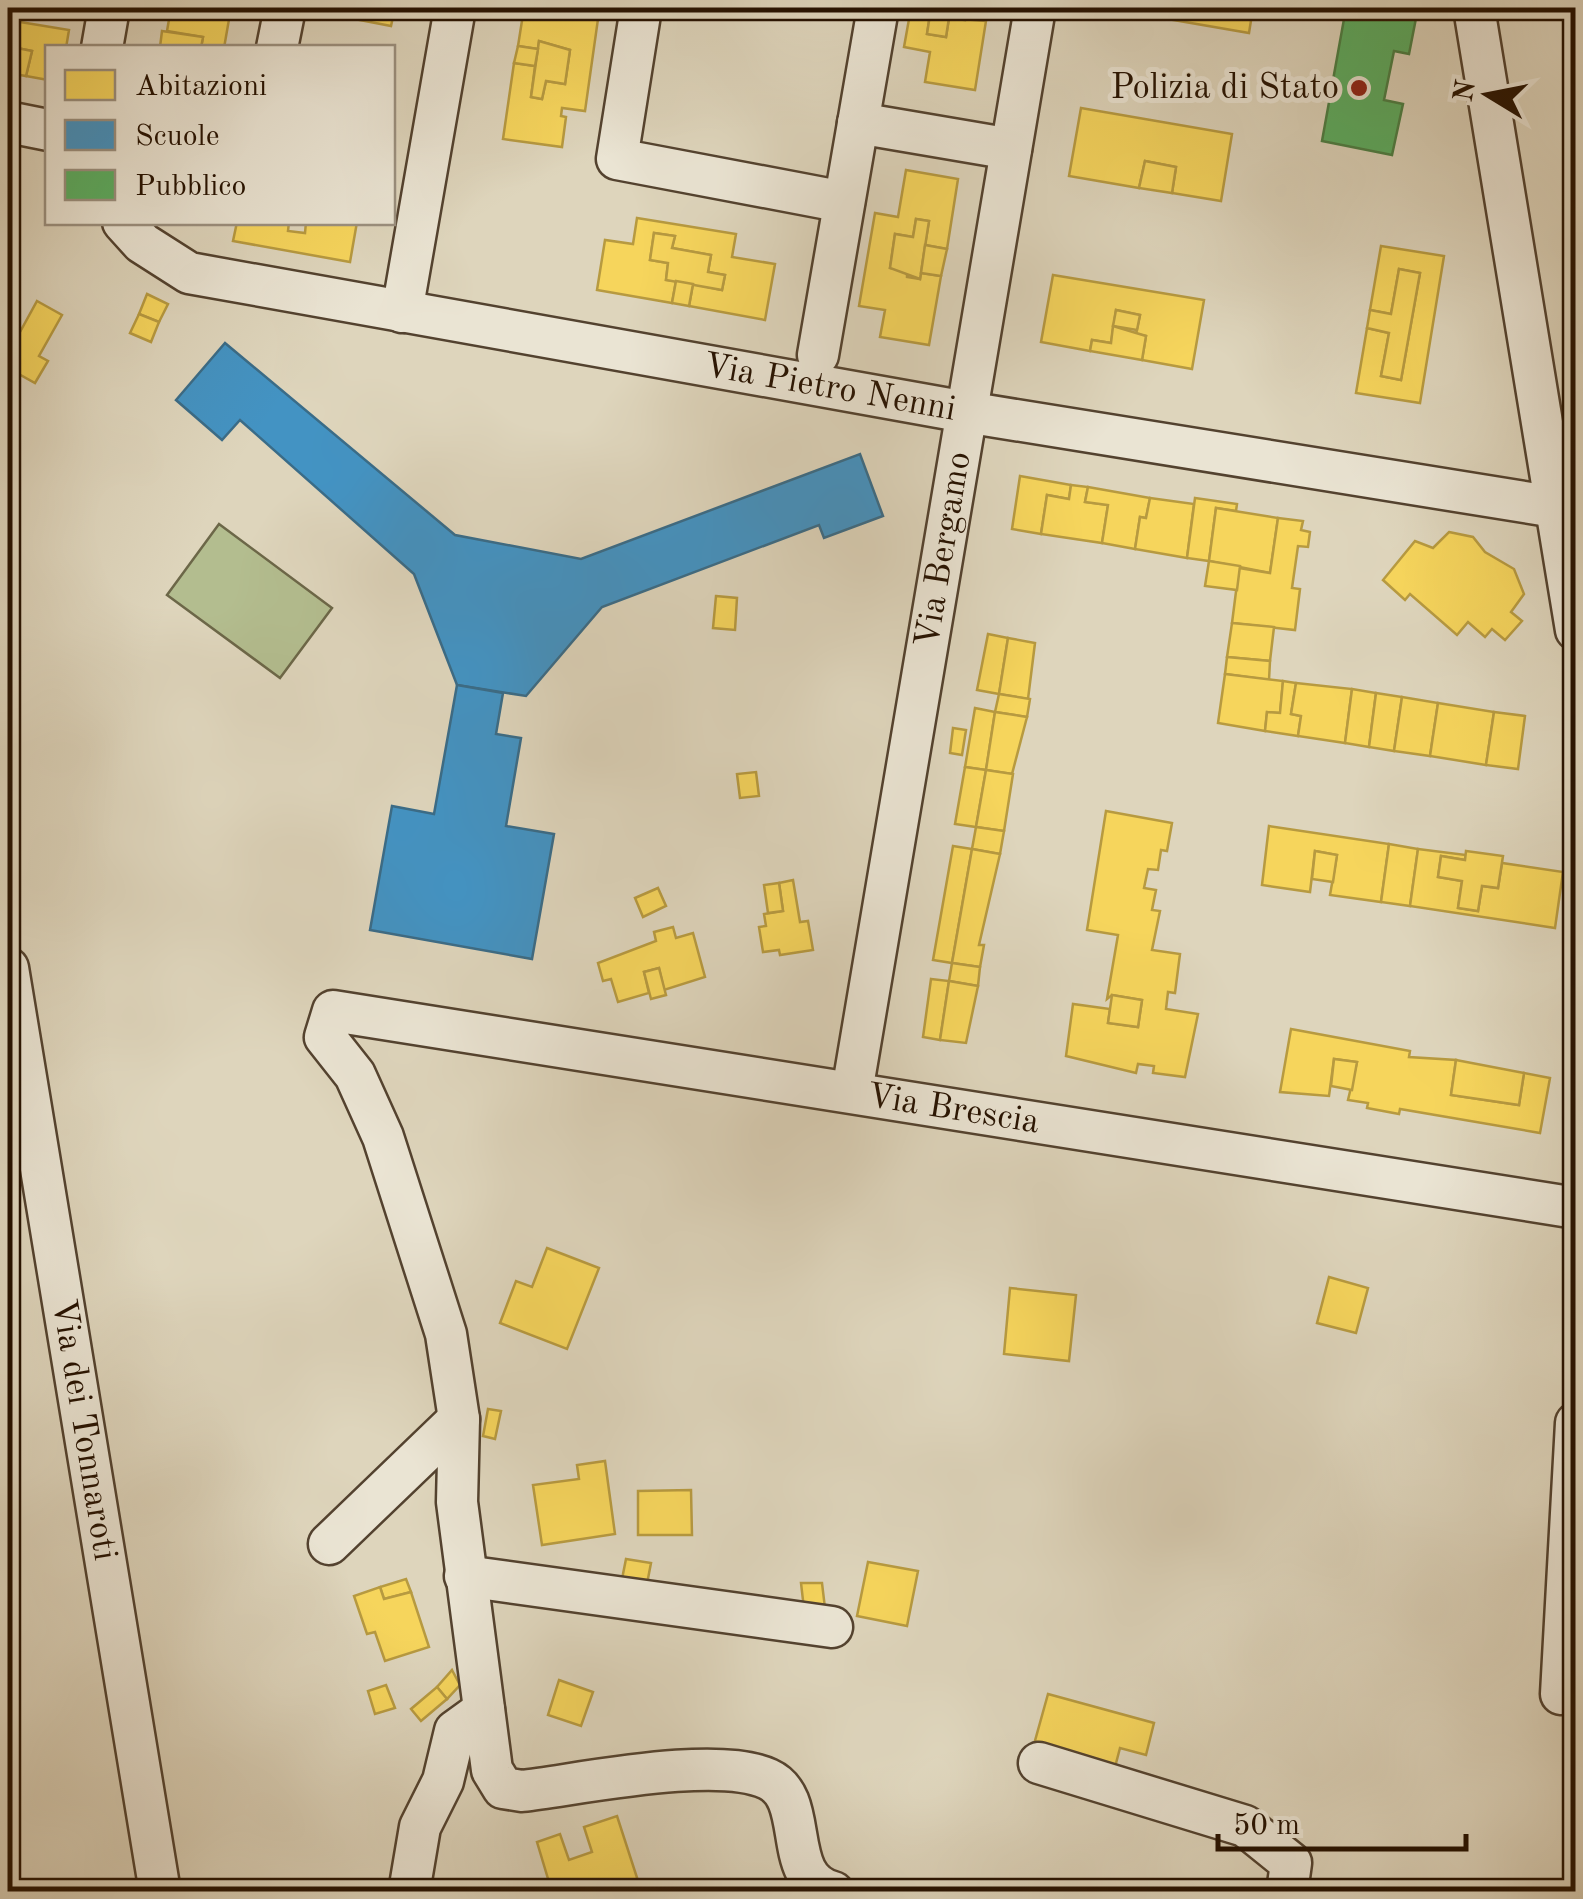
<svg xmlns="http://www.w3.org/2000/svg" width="1583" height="1899" font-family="'Old Standard TT',serif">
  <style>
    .green { fill: #b3bd8f; stroke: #6c6748; stroke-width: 2.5 }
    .homes { fill: #f6d55c; stroke: #b79a40; stroke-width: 2.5 }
    .schools { fill: #4393c3; stroke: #3a6c88; stroke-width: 2.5 }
    .public { fill: #5aae61; stroke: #4a7f44; stroke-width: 2.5 }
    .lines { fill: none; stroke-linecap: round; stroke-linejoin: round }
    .minor-casing { stroke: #53422f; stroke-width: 45 }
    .minor { stroke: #eae4d3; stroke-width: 40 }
    .poi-dot { fill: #8f2418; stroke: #eae4d3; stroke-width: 4 }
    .labels { text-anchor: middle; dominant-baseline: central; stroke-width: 10; stroke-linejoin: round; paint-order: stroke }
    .poi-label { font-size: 35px; fill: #251100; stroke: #eae4d3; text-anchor: end }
    .street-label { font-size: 35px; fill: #251100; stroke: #eae4d3 }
  </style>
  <rect width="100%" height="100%" fill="#ded5bc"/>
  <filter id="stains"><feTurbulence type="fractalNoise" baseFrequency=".002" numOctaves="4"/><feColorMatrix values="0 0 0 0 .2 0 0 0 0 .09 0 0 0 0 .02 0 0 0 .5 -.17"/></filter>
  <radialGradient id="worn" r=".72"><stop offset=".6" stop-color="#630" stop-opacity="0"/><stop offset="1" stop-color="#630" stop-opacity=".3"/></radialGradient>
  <polygon class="green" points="219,524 332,608 280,678 167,595"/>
  <g class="homes">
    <polygon points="171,8 231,8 224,48 201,48 203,37 167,31"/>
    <polygon points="341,8 395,8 391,26 339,16"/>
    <polygon points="524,8 599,12 585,111 562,108 561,116 566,117 562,147 503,139 514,63 535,66 531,97 542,99 546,81 565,84 570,50 539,41 538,49 518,46"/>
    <polygon points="911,8 931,8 927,34 946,37 949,18 986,21 975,90 925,82 930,52 904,47"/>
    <polygon points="931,8 967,8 965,20 949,18 946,37 927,34"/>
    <polygon points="1104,8 1253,8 1249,33"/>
    <polygon points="8,20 69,30 66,48 48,48 48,80 26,76 32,51 12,47 16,31 8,29"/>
    <polygon points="8,29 16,31 12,47 32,51 26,76 8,73"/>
    <polygon points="162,31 203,37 201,48 160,47"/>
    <polygon points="539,41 570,50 565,84 546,81 542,99 531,97"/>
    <polygon points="518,46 538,49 535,66 514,63"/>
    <polygon points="1081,108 1232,134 1221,201 1172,193 1176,167 1145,161 1139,188 1069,176"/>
    <polygon points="1145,161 1176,167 1172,193 1139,188"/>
    <polygon points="906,170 958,179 947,249 925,245 929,221 916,219 913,237 895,234 890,268 907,271 907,277 920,279 921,273 941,276 929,345 880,337 885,310 859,306 875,213 898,217"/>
    <polygon points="637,218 736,234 732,257 775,264 765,320 689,306 693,284 722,290 725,275 708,272 711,255 672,248 675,236 654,233 650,260 668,263 666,280 676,281 672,303 597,290 605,240 633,244"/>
    <polygon points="916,219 929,221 920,279 890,268 895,234 913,237"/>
    <polygon points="237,222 289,222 288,231 305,233 306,222 357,222 350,262 233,241"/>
    <polygon points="654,233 675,236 672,248 711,255 708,272 725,275 722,290 666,280 668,263 650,260"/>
    <polygon points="925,245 947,249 941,276 921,273"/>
    <polygon points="1381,246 1444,256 1420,403 1356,393 1367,328 1389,333 1381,376 1401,380 1420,273 1399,269 1391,314 1370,310"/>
    <polygon points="1399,269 1420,273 1401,380 1381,376 1389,333 1367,328 1370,310 1391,314"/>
    <polygon points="1053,275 1204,300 1192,369 1142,360 1146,336 1136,334 1140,315 1116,310 1111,343 1092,340 1090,351 1041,342"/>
    <polygon points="676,281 693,284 689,306 672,303"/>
    <polygon points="147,294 168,304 159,322 139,314"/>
    <polygon points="37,301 62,315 39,356 48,361 35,383 8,368 8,354"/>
    <polygon points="1116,310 1140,315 1137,330 1113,326"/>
    <polygon points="139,314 159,322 151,342 130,333"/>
    <polygon points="1113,326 1146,336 1142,360 1090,351 1092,340 1111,343"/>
    <polygon points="1020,476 1071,485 1069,499 1047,495 1041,534 1012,529"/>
    <polygon points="1071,485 1088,487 1085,502 1108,505 1102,543 1041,534 1047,495 1069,499"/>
    <polygon points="1088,487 1150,498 1146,518 1140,517 1135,549 1102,543 1108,505 1085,502"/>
    <polygon points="1150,498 1194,504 1187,558 1135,549 1140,517 1146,518"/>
    <polygon points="1195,498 1237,504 1236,511 1216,508 1209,561 1187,558"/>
    <polygon points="1216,508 1278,518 1270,573 1209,561"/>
    <polygon points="1278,518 1303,521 1301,530 1310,532 1308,547 1298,546 1292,588 1300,589 1295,630 1232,623 1239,568 1270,573"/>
    <polygon points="1449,532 1473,537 1485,552 1514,569 1524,594 1511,612 1522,621 1505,640 1492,629 1485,637 1468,622 1457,635 1410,594 1405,600 1383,580 1415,541 1433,548"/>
    <polygon points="1209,561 1240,566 1237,590 1205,586"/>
    <polygon points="716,596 737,598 735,630 713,628"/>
    <polygon points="1232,623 1274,627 1270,661 1227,657"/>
    <polygon points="988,634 1008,638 999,694 977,690"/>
    <polygon points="1008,638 1035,643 1028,699 999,694"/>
    <polygon points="1227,657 1270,661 1269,680 1225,674"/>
    <polygon points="1225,674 1283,681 1280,713 1267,712 1265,731 1218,723"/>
    <polygon points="1283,681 1296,683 1291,714 1301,716 1298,736 1265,731 1267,712 1280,713"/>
    <polygon points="1296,683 1352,689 1345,743 1298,736 1301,716 1291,714"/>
    <polygon points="1352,689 1376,693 1369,747 1345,743"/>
    <polygon points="1376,693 1402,697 1394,751 1369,747"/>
    <polygon points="999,694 1030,699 1027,717 995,712"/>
    <polygon points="1402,697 1438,703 1430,756 1394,751"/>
    <polygon points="1438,703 1494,712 1486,765 1430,756"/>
    <polygon points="975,708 995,712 986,770 965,767"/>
    <polygon points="995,712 1027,717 1012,774 986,770"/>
    <polygon points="1494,712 1525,716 1518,769 1486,765"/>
    <polygon points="953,728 966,730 962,755 950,753"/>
    <polygon points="965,767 986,770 976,827 955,824"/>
    <polygon points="986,770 1013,774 1004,831 976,827"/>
    <polygon points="756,772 759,796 740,798 737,774"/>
    <polygon points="1106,811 1172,823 1167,851 1161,850 1158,870 1148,869 1144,888 1156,890 1152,910 1160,911 1152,950 1180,954 1175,993 1168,992 1166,1009 1198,1014 1185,1077 1153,1073 1154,1066 1138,1064 1136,1073 1066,1056 1073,1004 1110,1009 1108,1023 1138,1027 1142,1000 1112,995 1107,999 1118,935 1087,930"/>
    <polygon points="1269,826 1389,844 1381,902 1330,895 1337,855 1315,851 1310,892 1262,885"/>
    <polygon points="976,827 1004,831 1000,854 972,849"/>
    <polygon points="1389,844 1418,849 1410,906 1381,902"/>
    <polygon points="953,846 972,849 952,963 933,960"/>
    <polygon points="972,849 1000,854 979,945 984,945 980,967 952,963"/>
    <polygon points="1418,849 1466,855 1465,860 1441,856 1438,877 1462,881 1458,908 1478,911 1482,886 1498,888 1502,863 1563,872 1555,928 1410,906"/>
    <polygon points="1315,851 1337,855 1333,882 1312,879"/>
    <polygon points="1466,851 1503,856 1498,888 1482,886 1478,911 1458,908 1462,881 1438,877 1441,856 1465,860"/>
    <polygon points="793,880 800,922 808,921 813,950 780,955 779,950 763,952 759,927 766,926 764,914 783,911 779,883"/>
    <polygon points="779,883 783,911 768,913 764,885"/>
    <polygon points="658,888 666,906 643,917 635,898"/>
    <polygon points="673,927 676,938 693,933 705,977 664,990 659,968 644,972 649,993 618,1002 611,979 603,981 598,963 656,941 654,932"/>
    <polygon points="952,963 980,967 978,986 949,981"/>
    <polygon points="659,968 666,995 651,999 644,972"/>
    <polygon points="931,979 949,981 940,1040 923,1037"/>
    <polygon points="949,981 978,986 966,1043 940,1040"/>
    <polygon points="1112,995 1142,1000 1138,1027 1108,1023"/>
    <polygon points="1291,1029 1410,1051 1409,1057 1456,1060 1451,1095 1519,1105 1524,1073 1550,1078 1540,1133 1400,1109 1399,1114 1367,1108 1368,1103 1348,1100 1357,1062 1334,1059 1329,1096 1280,1092"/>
    <polygon points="1334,1059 1357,1062 1352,1090 1331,1086"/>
    <polygon points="1456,1060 1524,1073 1519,1105 1451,1095"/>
    <polygon points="547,1248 599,1268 567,1349 500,1323 516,1281 532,1287"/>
    <polygon points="1329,1277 1368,1288 1356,1333 1317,1323"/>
    <polygon points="1010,1288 1076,1295 1069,1361 1004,1354"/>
    <polygon points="488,1409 501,1411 495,1439 483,1436"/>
    <polygon points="605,1461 615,1534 542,1545 533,1485 579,1479 577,1465"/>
    <polygon points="691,1490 692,1535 638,1535 638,1491"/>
    <polygon points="626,1559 651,1563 646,1589 621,1584"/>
    <polygon points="868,1562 918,1571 907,1626 857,1616"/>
    <polygon points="406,1579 411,1592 384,1599 380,1587"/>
    <polygon points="801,1583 822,1583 825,1608 804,1609"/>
    <polygon points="380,1587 384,1599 411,1592 429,1647 385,1661 375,1632 367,1634 354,1596"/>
    <polygon points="452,1670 460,1685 447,1699 437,1687"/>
    <polygon points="559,1680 593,1692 581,1726 548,1715"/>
    <polygon points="386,1685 395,1708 375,1714 368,1691"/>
    <polygon points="437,1687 447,1699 421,1721 411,1709"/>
    <polygon points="1048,1694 1154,1723 1146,1755 1120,1748 1114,1771 1033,1748"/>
    <polygon points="617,1816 641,1890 552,1892 537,1842 560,1834 569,1860 592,1852 584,1827"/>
  </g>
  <g class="schools">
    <polygon points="225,343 455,535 581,559 860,454 883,516 824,538 819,525 602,607 526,696 457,685 414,574 240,420 222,440 176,400"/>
    <polygon points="457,685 503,693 496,734 521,738 506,826 554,834 532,959 370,930 392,806 434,814"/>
  </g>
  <polygon class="public" points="1346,8 1418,8 1409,54 1394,51 1384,100 1403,104 1392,155 1322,141"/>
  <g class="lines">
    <defs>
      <g id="minor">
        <polyline points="641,8 617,159 844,202"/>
        <polyline points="1474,8 1576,630"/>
        <polyline points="102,48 109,8"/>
        <polyline points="277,48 285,8"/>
        <polyline points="8,122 48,130"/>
        <polyline points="858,123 1011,149"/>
        <path id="s1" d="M123 222 142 243 189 273 966 412 1555 507"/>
        <polyline points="402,312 455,8"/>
        <polyline points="818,355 878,8"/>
        <path id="s2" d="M8 968 160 1892"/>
        <path id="s3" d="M852 1092 1035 8"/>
        <polyline points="329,1544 459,1419"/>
        <polyline points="465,1576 832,1627"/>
        <polyline points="1561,1694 1576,1423"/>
        <polyline points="1039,1763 1245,1826 1291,1863 1287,1892"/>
        <polyline points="409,1892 420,1827 443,1781 455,1731 484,1710"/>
        <path id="s4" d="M833 1892C779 1879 812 1799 768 1779 717 1755 581 1784 522 1791L503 1788 492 1770 457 1502 459 1419 446 1334 383 1137 355 1075 325 1037 333 1011 1576 1208"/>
      </g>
    </defs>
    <use href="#minor" class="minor-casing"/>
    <use href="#minor" class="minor"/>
  </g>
  <circle class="poi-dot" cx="1359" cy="88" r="10"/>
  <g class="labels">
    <g class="poi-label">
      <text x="1339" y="88">Polizia di Stato</text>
    </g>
    <g class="street-label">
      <text stroke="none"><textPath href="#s1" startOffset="735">Via Pietro Nenni</textPath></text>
      <text stroke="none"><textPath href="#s3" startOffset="550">Via Bergamo</textPath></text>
      <text stroke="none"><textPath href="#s4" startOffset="1845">Via Brescia</textPath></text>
      <text stroke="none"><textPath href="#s2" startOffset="468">Via dei Tonnaroti</textPath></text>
    </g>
  </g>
  <rect width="1583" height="1899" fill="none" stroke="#ded5bc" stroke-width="40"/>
  <rect x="10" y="10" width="1563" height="1879" fill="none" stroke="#251100" stroke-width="5"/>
  <rect x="20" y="20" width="1543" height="1859" fill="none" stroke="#251100" stroke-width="2.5"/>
  <rect x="45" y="45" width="350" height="180" fill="#eae4d3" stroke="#9b907f" stroke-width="2.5"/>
  <rect x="65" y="70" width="50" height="30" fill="#f6d55c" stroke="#9b907f" stroke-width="2.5"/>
  <text x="135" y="95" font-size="30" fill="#251100">Abitazioni</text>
  <rect x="65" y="120" width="50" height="30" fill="#4393c3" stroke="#9b907f" stroke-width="2.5"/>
  <text x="135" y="145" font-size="30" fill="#251100">Scuole</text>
  <rect x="65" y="170" width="50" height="30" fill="#5aae61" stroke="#9b907f" stroke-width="2.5"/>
  <text x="135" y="195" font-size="30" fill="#251100">Pubblico</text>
  <g transform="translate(1488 95) rotate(280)" stroke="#eae4d3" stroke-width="8" paint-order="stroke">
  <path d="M0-8L18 38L0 25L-18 38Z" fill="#251100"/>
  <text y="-15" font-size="28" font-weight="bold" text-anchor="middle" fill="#251100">N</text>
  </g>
  <path d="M1218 1834v15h248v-15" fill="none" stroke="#251100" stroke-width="5"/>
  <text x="1233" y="1834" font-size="30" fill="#251100" stroke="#eae4d3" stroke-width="8" paint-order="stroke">50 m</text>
  <rect width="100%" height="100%" filter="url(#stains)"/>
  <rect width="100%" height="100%" fill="url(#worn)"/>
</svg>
